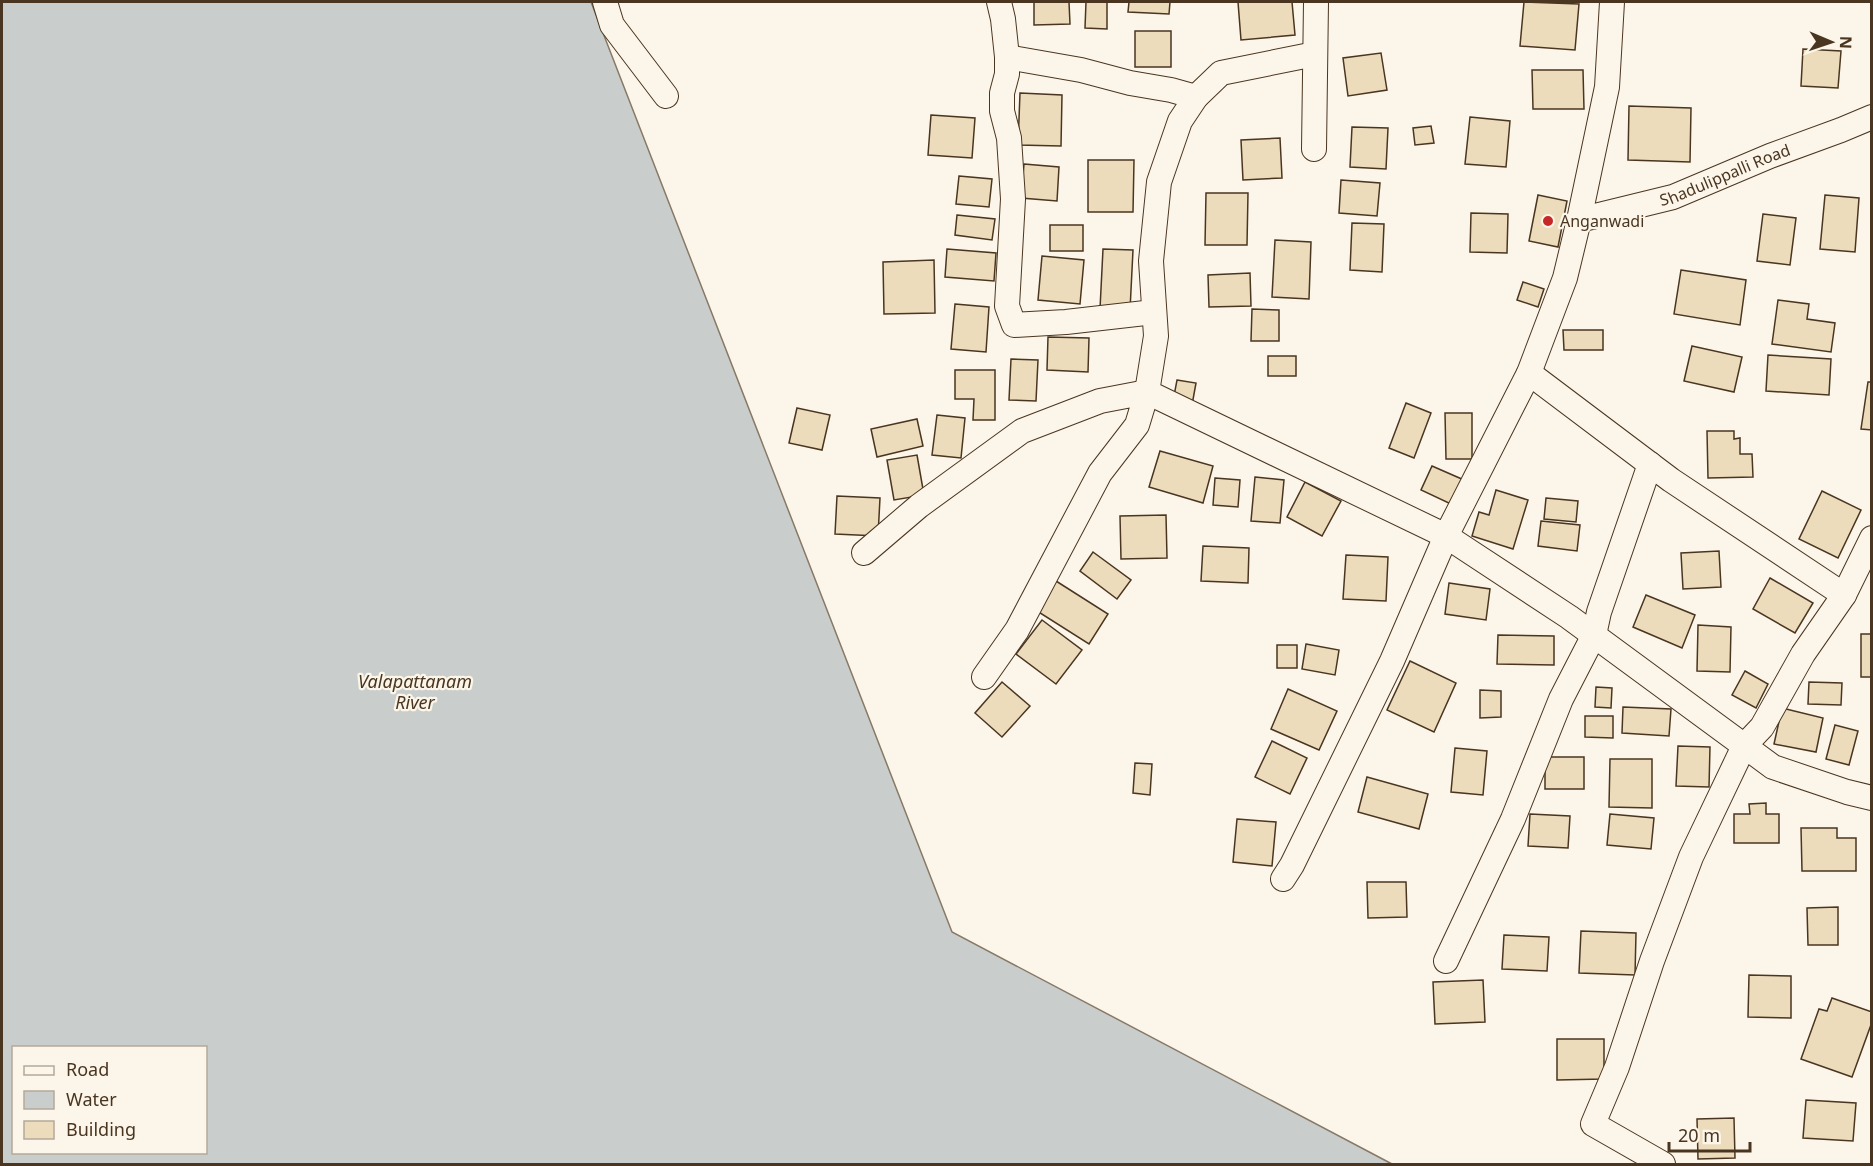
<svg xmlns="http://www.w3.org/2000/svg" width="1873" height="1166" font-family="'Noto Sans',sans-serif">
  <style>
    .water { fill: #c9cecd; stroke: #887966; stroke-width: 1.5; fill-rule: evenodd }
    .building { fill: #ecdcbc; stroke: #4a3520; stroke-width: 1.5 }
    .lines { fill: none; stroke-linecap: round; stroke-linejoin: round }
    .minor-casing { stroke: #4a3520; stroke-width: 26 }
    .minor { stroke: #fbf6e9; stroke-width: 24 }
    .poi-dot { fill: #c62828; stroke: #fbf6e9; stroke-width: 2 }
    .labels { text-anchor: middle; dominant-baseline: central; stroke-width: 4.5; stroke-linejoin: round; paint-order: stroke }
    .street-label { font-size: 16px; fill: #4a3520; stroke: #fbf6e9 }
    .poi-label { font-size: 16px; fill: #4a3520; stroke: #fbf6e9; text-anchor: start }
    .water-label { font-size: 18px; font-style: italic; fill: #4a3520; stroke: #fbf6e9 }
  </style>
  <rect width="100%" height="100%" fill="#fbf6e9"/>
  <path class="water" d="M2 2H591L952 932 1392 1164H2ZM14 1048H206V1152H14Z"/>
  <g class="building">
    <polygon points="1034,2 1069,2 1070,24 1034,25"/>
    <polygon points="1086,2 1107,2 1107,29 1085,28"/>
    <polygon points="1129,2 1170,2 1169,14 1128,12"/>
    <polygon points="1238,2 1292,2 1295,35 1241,40"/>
    <polygon points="1524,2 1579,4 1575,50 1520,46"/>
    <rect x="1135" y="31" width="36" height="36"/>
    <polygon points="1803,49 1841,51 1838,88 1801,86"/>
    <polygon points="1381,53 1387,90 1348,96 1343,58"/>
    <polygon points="1532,70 1583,70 1584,109 1533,109"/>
    <polygon points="1020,93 1062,95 1061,146 1018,145"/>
    <polygon points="1629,106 1691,108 1690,162 1628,160"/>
    <polygon points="931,115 975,118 972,158 928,155"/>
    <polygon points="1470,117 1510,121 1506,167 1465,164"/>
    <polygon points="1431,126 1434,143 1415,145 1413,128"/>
    <polygon points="1352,127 1388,128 1386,169 1350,167"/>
    <polygon points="1280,138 1282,178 1243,180 1241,140"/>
    <polygon points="1088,160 1134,160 1133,212 1088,212"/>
    <polygon points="1024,164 1059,167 1057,201 1021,198"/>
    <polygon points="959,176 992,179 989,207 956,204"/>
    <polygon points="1341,180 1380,183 1377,216 1339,213"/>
    <polygon points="1206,193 1248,193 1247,245 1205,245"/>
    <polygon points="1538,195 1567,201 1558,247 1529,241"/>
    <polygon points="1825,195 1859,198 1855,252 1820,249"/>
    <polygon points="1471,213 1508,214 1507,253 1470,252"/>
    <polygon points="1763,214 1796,218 1790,265 1757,261"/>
    <polygon points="957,215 995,219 992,240 955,235"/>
    <polygon points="1352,223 1384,224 1382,272 1350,270"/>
    <rect x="1050" y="225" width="33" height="26"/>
    <polygon points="1275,240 1311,242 1309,299 1272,297"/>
    <polygon points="947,249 996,253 994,281 945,277"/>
    <polygon points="1103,249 1133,250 1130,310 1100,309"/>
    <polygon points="1042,256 1084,260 1080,304 1038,300"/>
    <polygon points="934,260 935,313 884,314 883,262"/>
    <polygon points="1681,270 1746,280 1740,325 1674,314"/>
    <polygon points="1250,273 1251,306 1209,307 1208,275"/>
    <polygon points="1523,282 1544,289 1538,307 1517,300"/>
    <polygon points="1778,300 1809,304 1807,319 1835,323 1831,352 1772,344"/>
    <polygon points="955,304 989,307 986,352 951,349"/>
    <polygon points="1252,309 1279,310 1279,341 1251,341"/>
    <polygon points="1563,330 1603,330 1603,350 1564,350"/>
    <polygon points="1048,337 1089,338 1088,372 1047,370"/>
    <polygon points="1692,346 1742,357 1734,392 1684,381"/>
    <polygon points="1768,355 1831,359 1829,395 1766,391"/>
    <rect x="1268" y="356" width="28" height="20"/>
    <polygon points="1011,359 1038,360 1036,401 1009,400"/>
    <polygon points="955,370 995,370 995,420 973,420 974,399 955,399"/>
    <polygon points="1177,380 1196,383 1192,405 1173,401"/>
    <polygon points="1868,382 1872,382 1872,430 1861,429"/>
    <polygon points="1406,403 1431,413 1414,458 1389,448"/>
    <polygon points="797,408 830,415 822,450 789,443"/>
    <polygon points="1445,413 1472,413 1472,459 1446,459"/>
    <polygon points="937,415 965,418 961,458 932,455"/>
    <polygon points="917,419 923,446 877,457 871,429"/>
    <polygon points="1707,431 1734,431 1734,439 1740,438 1740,454 1752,454 1753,477 1708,478"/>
    <polygon points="1160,451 1213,466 1203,503 1149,487"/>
    <polygon points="917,455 924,495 894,500 887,460"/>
    <polygon points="1432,466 1464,480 1453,505 1421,490"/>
    <polygon points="1255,477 1284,480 1280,523 1251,521"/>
    <polygon points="1215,478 1240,480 1238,507 1213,505"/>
    <polygon points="1305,482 1341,501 1322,536 1287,517"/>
    <polygon points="1496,490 1528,500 1513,549 1472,536 1479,512 1489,515"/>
    <polygon points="1822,491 1861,510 1838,558 1799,539"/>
    <polygon points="837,496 880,498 878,536 835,534"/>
    <polygon points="1546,498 1578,501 1576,522 1544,519"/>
    <polygon points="1166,515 1167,558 1121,559 1120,516"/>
    <polygon points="1541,521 1580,525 1577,551 1538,546"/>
    <polygon points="1203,546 1249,548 1248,583 1201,581"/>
    <polygon points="1719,551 1721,587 1683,589 1681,553"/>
    <polygon points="1093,552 1131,580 1117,599 1080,571"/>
    <polygon points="1346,555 1388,557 1386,601 1343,599"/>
    <polygon points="1770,578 1813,603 1795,633 1753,609"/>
    <polygon points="1056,581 1108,614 1089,644 1037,611"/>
    <polygon points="1449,583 1490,589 1486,620 1445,614"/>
    <polygon points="1646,595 1695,615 1682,648 1633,627"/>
    <polygon points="1042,620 1082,650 1056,684 1016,654"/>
    <polygon points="1698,625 1731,627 1730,672 1697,671"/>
    <rect x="1861" y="634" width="11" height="43"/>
    <polygon points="1498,635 1554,636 1554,665 1497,664"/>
    <polygon points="1306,644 1339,650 1335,675 1302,669"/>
    <rect x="1277" y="645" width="20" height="23"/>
    <polygon points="1410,661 1456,683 1434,732 1387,710"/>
    <polygon points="1745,671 1768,684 1756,708 1732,695"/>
    <polygon points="1002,682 1030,706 1002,737 975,713"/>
    <polygon points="1809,682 1842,683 1841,705 1808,704"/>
    <polygon points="1596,687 1612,688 1611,708 1595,707"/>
    <polygon points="1288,689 1337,711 1319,750 1271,729"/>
    <polygon points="1480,690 1501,691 1501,717 1480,718"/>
    <polygon points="1623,707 1671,709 1669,736 1622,733"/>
    <polygon points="1782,708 1823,718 1816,752 1774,744"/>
    <polygon points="1585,716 1613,716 1613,738 1585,737"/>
    <polygon points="1835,725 1858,731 1849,765 1826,759"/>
    <polygon points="1272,741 1307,758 1290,794 1255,777"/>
    <polygon points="1678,746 1710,747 1709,787 1676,786"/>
    <polygon points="1455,748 1487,751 1483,795 1451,792"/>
    <rect x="1545" y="757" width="39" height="32"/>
    <polygon points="1610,759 1652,759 1652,808 1609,807"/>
    <polygon points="1135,763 1152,764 1150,795 1133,793"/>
    <polygon points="1367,777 1428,794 1419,829 1358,812"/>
    <polygon points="1766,803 1766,814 1779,814 1779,843 1734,843 1734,814 1750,814 1749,804"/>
    <polygon points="1530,814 1570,816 1568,848 1528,846"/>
    <polygon points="1610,814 1654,818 1651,849 1607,845"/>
    <polygon points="1237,819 1276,822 1272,866 1233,862"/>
    <polygon points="1801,828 1837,828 1837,838 1856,838 1856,871 1802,871"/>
    <polygon points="1367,882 1406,882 1407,917 1368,918"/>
    <polygon points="1838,907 1838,945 1808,945 1807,908"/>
    <polygon points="1581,931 1636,933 1635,975 1579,973"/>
    <polygon points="1504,935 1549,937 1547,971 1502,969"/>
    <polygon points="1749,975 1791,976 1791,1018 1748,1017"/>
    <polygon points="1483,980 1485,1022 1435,1024 1433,982"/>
    <polygon points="1832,998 1872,1012 1872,1022 1852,1077 1801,1059 1819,1009 1827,1011"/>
    <polygon points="1557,1039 1604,1039 1604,1079 1557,1080"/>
    <polygon points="1806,1100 1856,1103 1853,1141 1803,1138"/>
    <polygon points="1734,1118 1735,1158 1698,1159 1697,1119"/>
  </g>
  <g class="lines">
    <defs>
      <g id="minor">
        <polyline points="605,2 612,25 666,96"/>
        <polyline points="999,2 1003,19 1007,57 1007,74 1002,93 1002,111 1009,138 1013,199 1007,306 1014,325 1066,322 1154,312"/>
        <path id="s1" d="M1612 2 1607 87 1579 220 1673 197 1770 156 1841 130 1872 117"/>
        <polyline points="1315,54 1221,73 1196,97 1180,121 1159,182 1151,261 1156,336 1147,392 1446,536 1529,373 1565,278 1579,220"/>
        <polyline points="1007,57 1081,70 1130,83 1171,90 1196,97"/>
        <polyline points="1314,149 1316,2"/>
        <polyline points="1529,373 1671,480 1844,595 1803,654 1762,727 1744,746 1691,857 1652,961 1617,1067 1593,1124 1663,1164"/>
        <polyline points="864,553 919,506 1022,431 1100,401 1147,392 1137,425 1100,473 1017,630 984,677"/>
        <polyline points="1844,595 1872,538"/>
        <polyline points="1283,879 1292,865 1392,661 1446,536 1569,617 1773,767 1847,792 1872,798"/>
        <polyline points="1446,961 1513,819 1561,699 1594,635 1599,612 1650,464"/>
      </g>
    </defs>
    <use href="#minor" class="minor-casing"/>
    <use href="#minor" class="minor"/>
  </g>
  <circle class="poi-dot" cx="1548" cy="221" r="6"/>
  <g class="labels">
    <g class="street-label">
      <text stroke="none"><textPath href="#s1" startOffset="374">Shadulippalli Road</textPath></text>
    </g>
    <g class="poi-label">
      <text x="1560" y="221">Anganwadi</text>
    </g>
    <g class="water-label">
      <text x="415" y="681">Valapattanam<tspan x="415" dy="21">River</tspan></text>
    </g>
  </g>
  <rect width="1873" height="1166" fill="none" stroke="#4a3520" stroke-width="6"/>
  <rect x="12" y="1046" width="195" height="108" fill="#fbf6e9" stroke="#b4a999" stroke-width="1.5"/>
  <rect x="24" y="1066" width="30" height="9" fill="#fbf6e9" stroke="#b4a999" stroke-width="1.5"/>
  <text x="66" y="1076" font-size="18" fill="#4a3520">Road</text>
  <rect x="24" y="1091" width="30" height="18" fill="#c9cecd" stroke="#b4a999" stroke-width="1.5"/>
  <text x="66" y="1106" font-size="18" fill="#4a3520">Water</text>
  <rect x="24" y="1121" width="30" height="18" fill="#ecdcbc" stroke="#b4a999" stroke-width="1.5"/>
  <text x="66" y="1136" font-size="18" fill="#4a3520">Building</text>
  <g transform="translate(1831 42) rotate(92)" stroke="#fbf6e9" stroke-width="4.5" paint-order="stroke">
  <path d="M0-4.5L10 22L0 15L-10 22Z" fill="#4a3520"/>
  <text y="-9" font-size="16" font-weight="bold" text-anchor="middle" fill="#4a3520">N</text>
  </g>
  <path d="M1669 1142v9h81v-9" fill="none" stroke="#4a3520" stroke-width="3"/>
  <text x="1678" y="1142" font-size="18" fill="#4a3520" stroke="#fbf6e9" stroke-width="4.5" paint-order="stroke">20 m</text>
</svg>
